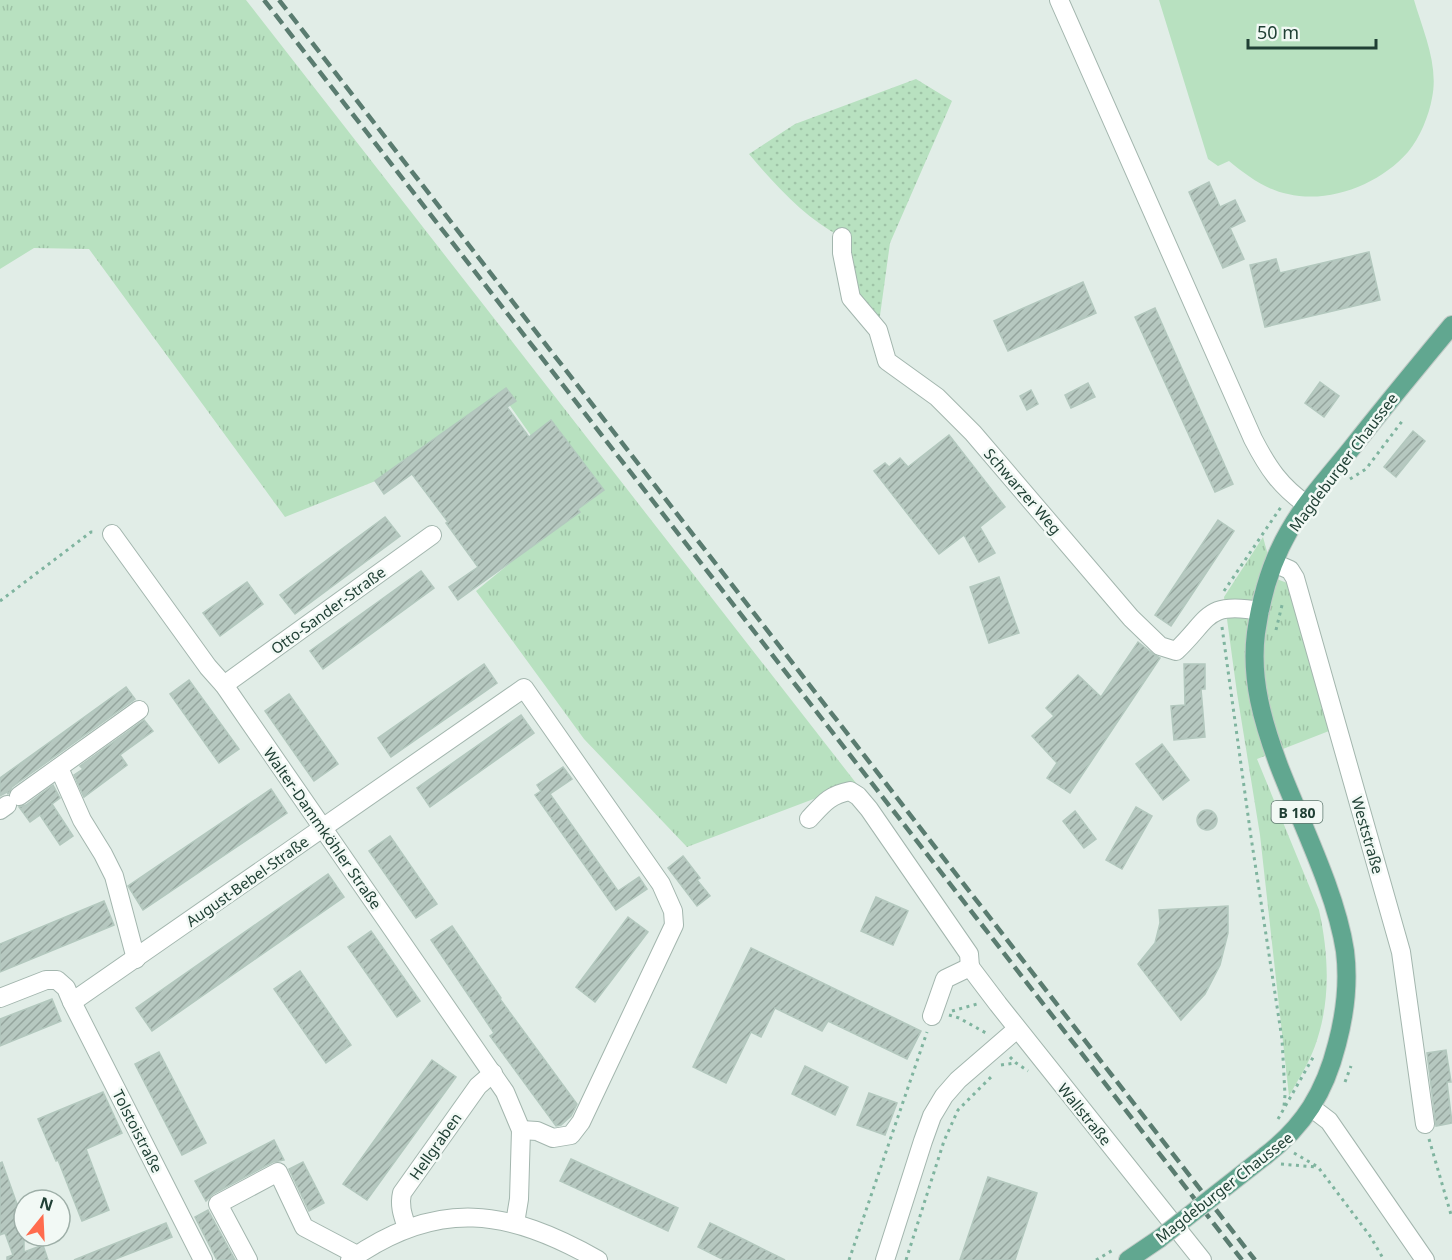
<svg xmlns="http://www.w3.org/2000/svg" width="1452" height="1260" font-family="'Noto Sans',sans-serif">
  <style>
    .grass { fill: url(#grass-tufts) }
    .park { fill: #b8e1c0 }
    .garden { fill: url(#garden-dots) }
    .building { fill: url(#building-hatch); stroke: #b3c8be; stroke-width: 1.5 }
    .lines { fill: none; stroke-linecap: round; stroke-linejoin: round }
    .minor-casing { stroke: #a3b6ae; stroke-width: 20 }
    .major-casing { stroke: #c1cac6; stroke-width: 20 }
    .path { stroke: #7fb49f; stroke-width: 3; stroke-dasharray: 3 4.5; stroke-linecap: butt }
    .minor { stroke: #fff; stroke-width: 18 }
    .major { stroke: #61a790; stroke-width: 18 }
    .rail { stroke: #5a7c70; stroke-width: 4.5; stroke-dasharray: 12 6; stroke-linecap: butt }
    .major-bridge-casing { stroke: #c1cac6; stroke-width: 20; stroke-linecap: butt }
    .major-bridge { stroke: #61a790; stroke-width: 18 }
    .labels { text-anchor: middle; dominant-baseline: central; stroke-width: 5; stroke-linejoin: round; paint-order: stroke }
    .shield { fill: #f2f9f5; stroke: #5f786f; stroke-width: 1.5 }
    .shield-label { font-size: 14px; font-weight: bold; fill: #204035 }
    .street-label { font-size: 15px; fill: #204035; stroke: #f2f9f5 }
  </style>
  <defs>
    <pattern id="grass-tufts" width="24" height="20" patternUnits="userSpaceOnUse" patternTransform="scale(1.5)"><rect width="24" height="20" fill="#b8e1c0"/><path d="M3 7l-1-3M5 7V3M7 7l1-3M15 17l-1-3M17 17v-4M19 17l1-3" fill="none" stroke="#9ec2a6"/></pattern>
    <pattern id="garden-dots" width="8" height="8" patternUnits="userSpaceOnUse" patternTransform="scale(1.5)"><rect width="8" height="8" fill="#b8e1c0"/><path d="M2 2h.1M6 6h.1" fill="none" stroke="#9ec2a6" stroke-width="1.8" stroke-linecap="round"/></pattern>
    <pattern id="building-hatch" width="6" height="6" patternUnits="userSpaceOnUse" patternTransform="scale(1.5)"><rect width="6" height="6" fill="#b6c8c0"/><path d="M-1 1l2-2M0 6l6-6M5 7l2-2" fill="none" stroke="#94a49d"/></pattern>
  </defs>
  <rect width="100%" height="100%" fill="#e1ede7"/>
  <g class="grass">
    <polygon points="0,0 246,0 856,783 687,847 584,739 476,591 580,505 501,393 378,480 285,517 89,249 34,248 0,269"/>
    <path d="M1263 537 1274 578 1290 584 1329 731 1257 759 1319 910C1329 955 1331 1002 1315 1046 1309 1063 1298 1080 1289 1096L1260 835 1237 693 1224 597Z"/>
  </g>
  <path class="park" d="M1159 0H1414C1423 31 1439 65 1432 98 1429 115 1420 138 1408 152 1380 184 1330 204 1288 194 1266 190 1246 175 1229 161L1218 166 1208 159Z"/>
  <path class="garden" d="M916 79 952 101 890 243 878 330 851 298 842 237C806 219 775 185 749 154L795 124Z"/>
  <g class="building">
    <polygon points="1209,182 1220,207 1235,200 1245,221 1230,228 1244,259 1223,268 1189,192"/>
    <polygon points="1369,252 1380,300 1265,327 1250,265 1276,259 1280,273"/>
    <polygon points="1083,282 1096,313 1008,351 994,321"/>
    <polygon points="1155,308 1233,484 1215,492 1135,317"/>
    <polygon points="1320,382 1339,396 1324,417 1305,403"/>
    <polygon points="1088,383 1095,397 1071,408 1065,395"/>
    <polygon points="506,388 516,401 507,407 529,437 551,420 604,490 578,509 580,512 458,600 449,587 478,567 446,523 448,522 412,474 384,494 375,481"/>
    <polygon points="1031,390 1038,404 1027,410 1020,396"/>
    <polygon points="1413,431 1425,441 1396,477 1384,467"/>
    <polygon points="949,435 1005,507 980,527 995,553 979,562 964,535 939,554 874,471 885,463 889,467 900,458 908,467"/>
    <polygon points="385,517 400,536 295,614 280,595"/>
    <polygon points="1218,520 1234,531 1171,626 1155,615"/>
    <polygon points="421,571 434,588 323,669 310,651"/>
    <polygon points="999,577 1019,633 989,643 970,587"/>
    <polygon points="247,582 263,604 220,636 203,613"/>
    <polygon points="1138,642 1153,654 1160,658 1070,793 1047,778 1057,763 1032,736 1054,716 1046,708 1078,675 1101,697"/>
    <polygon points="484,664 497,683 391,757 378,738"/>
    <polygon points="1184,664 1205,664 1205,689 1201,689 1205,737 1174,740 1171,706 1185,705"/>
    <polygon points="189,680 239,749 219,763 170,694"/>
    <polygon points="126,687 135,699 12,787 8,794 7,792 0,796 0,778"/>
    <polygon points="289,694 338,764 314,781 265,711"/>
    <polygon points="521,715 534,733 430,807 417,788"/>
    <polygon points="144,720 153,731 120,755 127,765 84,797 74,775 83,769 80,766"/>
    <polygon points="1162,744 1189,780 1163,800 1136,764"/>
    <polygon points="563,767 572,779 550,794 618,891 639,877 647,889 616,910 535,795 541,791 537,785"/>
    <polygon points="53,785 60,798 52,804 73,836 60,845 40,815 30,822 19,807 26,805"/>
    <polygon points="271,789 287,813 143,910 128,886"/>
    <polygon points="1136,807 1152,816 1122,869 1106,860"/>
    <circle cx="1207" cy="820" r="10"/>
    <polygon points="1075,811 1096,839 1084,848 1063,821"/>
    <polygon points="390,836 437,904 416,918 369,851"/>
    <polygon points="683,856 700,878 697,880 710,896 697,906 668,868"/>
    <polygon points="328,874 344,897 152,1031 136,1008"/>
    <polygon points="876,897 908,911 893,945 861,931"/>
    <polygon points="104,901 114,925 0,972 0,944"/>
    <polygon points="1228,906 1228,933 1220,965 1205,994 1181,1020 1138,964 1155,943 1160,923 1159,910"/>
    <polygon points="628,917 648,932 595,1002 576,987"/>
    <polygon points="452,926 501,998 500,999 577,1104 571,1116 561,1125 556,1126 490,1036 494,1033 431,940"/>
    <polygon points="371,931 420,1001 397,1017 348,947"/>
    <polygon points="751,948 921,1031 907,1059 828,1021 822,1031 775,1008 761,1037 751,1032 726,1083 693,1067"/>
    <polygon points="300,971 351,1045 326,1063 274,989"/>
    <polygon points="52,999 61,1021 0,1046 0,1019"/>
    <polygon points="1446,1050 1451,1082 1447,1082 1452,1123 1436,1126 1427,1053"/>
    <polygon points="159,1052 206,1143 182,1155 135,1064"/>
    <polygon points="432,1060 456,1077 367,1200 343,1184"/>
    <polygon points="805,1066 848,1087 835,1115 792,1094"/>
    <polygon points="103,1092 122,1133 86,1149 109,1210 82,1221 58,1160 56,1161 38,1119"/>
    <polygon points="869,1093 897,1103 885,1135 857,1125"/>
    <polygon points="274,1140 284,1160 273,1162 213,1194 206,1201 195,1181"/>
    <polygon points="571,1159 678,1208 668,1231 560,1181"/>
    <polygon points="2,1162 24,1224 24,1252 43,1245 48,1260 7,1260 7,1257 13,1255 5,1233 0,1235 0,1163"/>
    <polygon points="303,1162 324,1203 309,1211 289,1169"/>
    <polygon points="988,1177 1037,1193 1015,1260 960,1260"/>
    <polygon points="208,1210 235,1260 217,1260 195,1217"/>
    <polygon points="166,1223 172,1237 113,1260 74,1260"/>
    <polygon points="710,1223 747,1241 785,1260 724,1260 698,1247"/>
  </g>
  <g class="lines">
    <defs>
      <g id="minor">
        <path d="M1059 0 1253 439C1268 468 1280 486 1307 505"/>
        <path d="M842 237V253L851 298 878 330 887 361 937 397 973 433 1131 618 1160 646 1176 651C1210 619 1205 601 1260 611"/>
        <polyline points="112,534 208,667 224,685 505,1092 521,1130 519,1199 515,1223"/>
        <polyline points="1274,563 1290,570 1295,578 1401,952 1425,1124"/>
        <polyline points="224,685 432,535"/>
        <polyline points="59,768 82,820 103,854 114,876 136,959"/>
        <polyline points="19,796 139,710"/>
        <polyline points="0,810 7,805"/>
        <path d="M809 819C823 804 829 795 850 791L858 796 869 809 969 954 970 967"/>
        <polyline points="970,967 998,1004 1202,1260"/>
        <polyline points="0,998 46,980 57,980 66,988 72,1002 524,688 661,884 673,911 674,925 581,1122 571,1135 553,1138 537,1131 521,1130"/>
        <polyline points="72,1002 203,1260"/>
        <polyline points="932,1016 945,979 970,967"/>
        <polyline points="1312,1108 1329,1121 1425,1260"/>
        <path d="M407 1228C403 1216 399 1206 402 1193L478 1086 493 1073"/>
        <polyline points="248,1260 218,1204 278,1172 304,1227 357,1255"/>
        <path d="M350 1260C438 1198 508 1209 598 1260"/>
        <polyline points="885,1260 923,1141 932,1116 944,1096 958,1080 1017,1029"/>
      </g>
      <g id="major">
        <path d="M1265 1156C1304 1126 1325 1092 1337 1044 1345 1014 1349 983 1345 951 1336 892 1301 823 1279 766 1263 723 1250 679 1256 633 1261 598 1271 562 1289 531 1306 501 1330 475 1351 449 1384 407 1418 366 1452 325"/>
        <polyline points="1128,1260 1159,1239"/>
      </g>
    </defs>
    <use href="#minor" class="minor-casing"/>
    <use href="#major" class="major-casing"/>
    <g class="path">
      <polyline points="1350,479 1366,469 1403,420"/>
      <polyline points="1224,591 1281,507"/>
      <polyline points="0,601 91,532 95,532"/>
      <polyline points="1222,627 1251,837 1282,1039 1285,1095 1284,1106"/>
      <polyline points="1276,630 1283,601"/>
      <polyline points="952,1011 977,1004"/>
      <polyline points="949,1015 959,1018 986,1033"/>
      <polyline points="1010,1057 1016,1063 1028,1071"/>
      <polyline points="1001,1065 1015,1063"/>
      <polyline points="1345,1082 1351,1066"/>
      <polyline points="1278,1119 1315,1054"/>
      <polyline points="1429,1139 1452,1218"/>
      <polyline points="1294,1153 1318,1167 1370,1236 1384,1260"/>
      <polyline points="1281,1164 1316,1167"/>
      <polyline points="849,1260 927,1032"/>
      <polyline points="906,1260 944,1141 958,1110 991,1077"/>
      <polyline points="1096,1260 1113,1250"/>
    </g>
    <use href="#minor" class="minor"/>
    <use href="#major" class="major"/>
    <g class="rail">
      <polyline points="264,0 1242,1260"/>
      <polyline points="279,0 1255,1260"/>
    </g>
    <defs>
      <polyline id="major-bridge" points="1159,1239 1265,1156"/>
    </defs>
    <use href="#major-bridge" class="major-bridge-casing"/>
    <use href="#major-bridge" class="major-bridge"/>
  </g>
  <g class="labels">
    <rect class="shield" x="1271.5" y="801" width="51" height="22" rx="4.5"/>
    <g class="shield-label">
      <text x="1297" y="812">B 180</text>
    </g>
    <g class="street-label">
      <text transform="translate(1343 462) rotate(-53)">Magdeburger Chaussee</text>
      <text transform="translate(1023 491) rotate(49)">Schwarzer Weg</text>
      <text transform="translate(328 610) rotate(-36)">Otto-Sander-Straße</text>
      <text transform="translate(323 828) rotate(55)">Walter-Dammköhler Straße</text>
      <text transform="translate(1368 835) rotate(74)">Weststraße</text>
      <text transform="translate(247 881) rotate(-35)">August-Bebel-Straße</text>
      <text transform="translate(1085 1114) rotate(51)">Wallstraße</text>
      <text transform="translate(138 1131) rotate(63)">Tolstoistraße</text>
      <text transform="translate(435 1146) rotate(-55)">Hellgraben</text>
      <text transform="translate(1224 1187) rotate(-38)">Magdeburger Chaussee</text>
    </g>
  </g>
  <g transform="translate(42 1218) rotate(18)"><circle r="28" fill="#f2f9f5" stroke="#9eafa8" stroke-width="1.5"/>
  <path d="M0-4.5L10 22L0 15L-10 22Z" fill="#ff6c4e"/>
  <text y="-9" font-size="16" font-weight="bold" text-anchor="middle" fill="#204035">N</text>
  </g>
  <path d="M1248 39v9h128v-9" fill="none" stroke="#204035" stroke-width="3"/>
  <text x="1257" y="39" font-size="18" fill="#204035" stroke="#f2f9f5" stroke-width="4.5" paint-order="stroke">50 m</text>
</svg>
